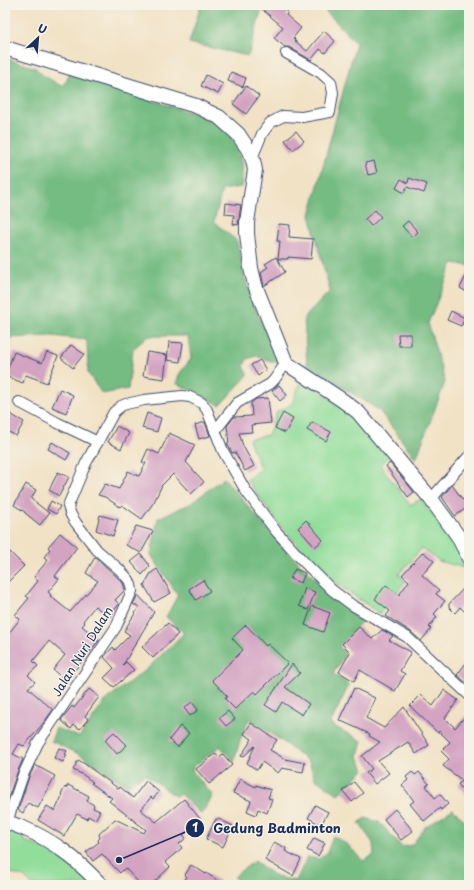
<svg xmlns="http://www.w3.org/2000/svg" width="474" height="890" font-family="'Playpen Sans',sans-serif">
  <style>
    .green { fill: #91dd9a; stroke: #56867c }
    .forest { fill: #74bc82; stroke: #487670 }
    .building { fill: #d3a3c2 }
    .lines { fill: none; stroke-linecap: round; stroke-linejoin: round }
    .minor-casing { stroke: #3b4a6d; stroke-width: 12 }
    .secondary-casing { stroke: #3b4a6d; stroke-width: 16 }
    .minor { stroke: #fff; stroke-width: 10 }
    .secondary { stroke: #fff; stroke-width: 14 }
    .labels { text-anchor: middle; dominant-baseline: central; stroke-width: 3; stroke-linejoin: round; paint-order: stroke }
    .street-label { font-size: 12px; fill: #1b2f5e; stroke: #f7f3e8 }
    .leader { fill: none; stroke: #1b2f5e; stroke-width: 1.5 }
    .callout-dot { fill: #1b2f5e; stroke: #f7f3e8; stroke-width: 1.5 }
    .mark-label { font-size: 12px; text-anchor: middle; font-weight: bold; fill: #fff }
    .callout-label { font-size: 13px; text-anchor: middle; font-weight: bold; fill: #1b2f5e; stroke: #f7f3e8; stroke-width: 3; stroke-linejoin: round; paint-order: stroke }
  </style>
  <rect width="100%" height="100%" fill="#f7f3e8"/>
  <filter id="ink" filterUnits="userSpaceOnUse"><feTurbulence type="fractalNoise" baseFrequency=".025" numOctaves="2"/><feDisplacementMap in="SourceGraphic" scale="8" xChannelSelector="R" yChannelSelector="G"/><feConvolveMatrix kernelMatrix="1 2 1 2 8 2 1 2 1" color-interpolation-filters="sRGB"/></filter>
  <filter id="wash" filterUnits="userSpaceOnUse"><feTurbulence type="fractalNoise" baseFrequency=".012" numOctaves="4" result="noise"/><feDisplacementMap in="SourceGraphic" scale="16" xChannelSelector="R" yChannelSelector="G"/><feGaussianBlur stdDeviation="0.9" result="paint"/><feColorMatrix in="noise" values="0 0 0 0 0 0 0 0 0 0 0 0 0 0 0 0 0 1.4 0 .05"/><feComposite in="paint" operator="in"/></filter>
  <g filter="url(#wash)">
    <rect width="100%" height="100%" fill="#f1e2c5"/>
    <g class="green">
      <polygon points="302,378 354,415 390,456 380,465 410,505 421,499 459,550 464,568 439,561 422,548 399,574 405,582 380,614 332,580 282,528 247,480 260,468 249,439 268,435 277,412 292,404"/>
      <polygon points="5,829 25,835 23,840 38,847 41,843 63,856 92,885 32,885 24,877 13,874 5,869"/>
    </g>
    <g class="forest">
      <polygon points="201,5 263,5 248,56 189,43"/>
      <polygon points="320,5 469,5 469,266 453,263 428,323 445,382 416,459 379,410 307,365 304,318 330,291 310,215 356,43"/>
      <path d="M5 58 36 68 43 75 61 86 66 82 69 74 211 119C216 123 222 126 226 131 239 144 245 170 241 187L222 190 214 222 237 241 245 279 257 312 280 364 256 356 247 359 244 366 248 375 220 405 176 383 180 373 191 359 188 336H148L133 349 128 389 102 394 88 373 87 340 52 336 5 338Z"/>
      <path d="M224 478C258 518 291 558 330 593 340 602 353 610 364 619L339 646 345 654 333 674 349 685 330 724 362 741 358 756 364 770 338 794 315 779 309 762 279 739 249 719 240 740 234 762 220 746 192 768 193 772 213 796 201 814 180 794 175 796 145 774 127 786 79 754 51 741 56 728 79 737 107 699 148 668 184 633 166 617 178 595 151 555 158 518 190 504Z"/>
      <polygon points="453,809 469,825 469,885 248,885 234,878 238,873 255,861 276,877 296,881 307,857 319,859 327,853 333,836 348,845 363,861 374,855 373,843 359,823 365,818 379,822 402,847 412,845 425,827"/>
    </g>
    <g id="blocks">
      <g class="building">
        <polygon points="257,5 280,5 288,12 286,15 301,28 293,38 295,39 294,40 307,51 324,31 335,41 325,53 320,49 311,60 289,47 285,47 274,38 283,27"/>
        <polygon points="231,72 246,78 243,87 228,81"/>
        <polygon points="206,75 223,84 218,94 201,86"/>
        <polygon points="246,86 259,96 246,114 233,104"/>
        <polygon points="296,131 304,141 293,150 285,140"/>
        <polygon points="374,161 377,173 368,175 365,163"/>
        <polygon points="409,178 427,184 424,193 407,187 404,193 396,188 401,179 408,183"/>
        <polygon points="226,203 241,205 238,225 233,224 234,215 225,214"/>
        <polygon points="375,210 381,217 371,226 365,219"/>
        <polygon points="408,221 418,232 412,237 402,226"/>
        <polygon points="279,224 290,225 289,237 313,239 311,259 288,257 288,259 278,259 280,241 277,241"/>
        <polygon points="276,257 285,272 264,286 261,272 268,267 265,264"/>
        <polygon points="469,270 469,293 460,288"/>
        <polygon points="451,311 465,318 461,326 447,320"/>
        <polygon points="398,334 411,334 411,346 399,346"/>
        <polygon points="169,342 183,343 180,362 167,360"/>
        <polygon points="71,345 84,354 73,368 61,358"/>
        <polygon points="14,352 42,363 47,352 58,356 47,383 26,375 23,383 5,376"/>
        <polygon points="147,352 167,355 164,379 143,376"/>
        <polygon points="260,360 266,370 258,376 251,365"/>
        <polygon points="279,385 287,395 280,401 272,391"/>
        <polygon points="60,389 73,395 66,413 52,407"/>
        <polygon points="268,398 271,423 251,425 252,432 239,433 243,446 254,466 245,471 235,452 232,453 227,443 229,443 227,426 234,417 252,416 251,403 256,399"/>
        <polygon points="5,411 24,422 16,436 5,430"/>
        <polygon points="147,413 161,418 157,432 142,428"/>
        <polygon points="283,413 293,419 285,433 275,428"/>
        <polygon points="205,422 210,436 199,439 195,425"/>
        <polygon points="312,422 331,432 326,441 307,430"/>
        <polygon points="117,426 129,433 121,449 108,442"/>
        <polygon points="169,433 195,445 186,462 204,482 191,494 173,474 162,485 154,502 142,519 122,505 120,507 105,497 98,495 105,484 119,489 128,471 139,476 146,463 142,462 148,449 159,454"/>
        <polygon points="52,442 70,453 66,460 48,449"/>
        <polygon points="390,463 414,492 408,497 386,466"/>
        <polygon points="58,472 69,477 59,496 49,490"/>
        <polygon points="26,484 36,490 31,499 49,513 40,525 25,513 25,512 14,505"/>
        <polygon points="452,485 468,507 455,516 442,497"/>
        <polygon points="51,501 60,506 56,514 47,509"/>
        <polygon points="100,515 118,520 113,536 96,530"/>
        <polygon points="306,520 323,540 315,547 298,528"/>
        <polygon points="136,526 153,531 141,553 126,545"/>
        <polygon points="60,533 77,547 55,576 59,579 48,592 51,595 50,596 70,612 98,581 86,573 95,557 115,575 123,583 125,590 115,600 119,604 109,617 95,606 83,621 85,623 82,626 99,640 66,681 53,670 65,655 49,641 33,661 38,666 28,675 35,682 28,688 53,710 41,726 24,746 19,744 13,754 23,759 17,773 6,804 5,803 5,638 20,619 15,615 29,598 26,596 38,581 34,577 48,560 44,557 50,549 48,547"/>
        <polygon points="5,547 24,566 5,585"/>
        <polygon points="423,552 434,561 422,575 439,590 436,594 445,601 434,614 437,617 429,627 431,629 421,641 410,631 386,616 390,611 375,599 386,585 399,595 409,581 402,575"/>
        <polygon points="141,554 150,566 142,575 131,562"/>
        <polygon points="157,569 171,593 154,602 144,585 151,573"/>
        <polygon points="295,569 305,573 301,583 290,579"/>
        <polygon points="203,580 210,591 196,600 189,589"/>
        <polygon points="305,588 315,592 308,610 299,606"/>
        <polygon points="464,588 469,593 469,616 460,607 455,613 449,607 449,604"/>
        <polygon points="138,595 154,612 123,665 126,662 134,670 114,687 104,678 114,668 104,657 113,647 115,650 130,635 124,631 139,607 133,604"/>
        <polygon points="312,606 330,613 323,632 305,625"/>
        <polygon points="168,623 178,634 153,658 142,647"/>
        <polygon points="246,625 266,646 268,644 288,663 257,694 254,691 235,709 225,699 227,696 212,680 243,650 232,638"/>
        <polygon points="359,627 372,639 382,630 393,636 389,640 411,652 400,671 405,674 395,691 360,670 354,681 339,672 350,652 342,644"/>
        <polygon points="469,659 469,685 457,675"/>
        <polygon points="292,664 300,673 285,687 309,704 302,715 282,702 276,712 265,705"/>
        <polygon points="354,688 375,698 366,718 384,728 404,707 429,745 416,754 408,742 378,761 389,773 375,784 366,773 372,769 362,756 380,742 369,736 370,734 339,720"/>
        <polygon points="89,689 99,697 85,716 88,719 80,729 74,725 71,729 61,720 72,706 74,708"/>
        <polygon points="444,690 458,700 445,718 455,728 469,712 469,799 458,784 463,781 443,766 449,759 441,751 450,742 439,731 438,733 410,706 421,695 433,706"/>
        <polygon points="192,702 198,710 190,716 184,708"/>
        <polygon points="228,711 235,719 226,726 219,718"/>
        <polygon points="251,723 277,740 270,750 285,759 305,763 303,772 282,768 278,773 262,762 257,770 247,763 255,746 243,757 241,756 252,739 244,734"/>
        <polygon points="180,726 189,733 178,747 169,740"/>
        <polygon points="114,732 127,745 117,754 105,740"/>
        <polygon points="59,748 67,751 65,754 67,755 63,762 54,758"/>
        <polygon points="215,754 219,757 223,754 232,765 209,784 196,769"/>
        <polygon points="78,760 85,764 119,789 120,787 133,798 146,781 159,792 153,799 151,797 141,810 156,822 184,799 201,820 183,835 186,838 179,844 182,848 165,862 170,867 151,885 141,885 125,868 120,873 102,854 93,861 86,852 99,842 98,840 100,838 99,834 115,819 144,833 146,830 109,801 112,798 91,783 93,782 82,774 73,770"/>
        <polygon points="35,765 55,776 38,808 28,803 23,813 18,810 29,777"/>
        <polygon points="412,772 415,775 419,772 429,784 426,786 435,798 440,794 448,804 441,810 440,808 424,821 410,804 414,801 402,785 408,780 406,777"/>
        <polygon points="240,779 256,787 256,785 271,790 268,798 272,799 267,813 258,809 256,815 247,811 251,801 233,793"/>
        <polygon points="354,782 363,793 352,802 343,791"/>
        <polygon points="68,785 89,796 87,801 94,805 93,808 100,811 95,820 88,816 87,819 77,814 64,836 38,820 47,806 55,811 62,796 61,795 65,787 66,788"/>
        <polygon points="315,805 328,812 321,825 308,818"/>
        <polygon points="395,809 413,831 401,840 384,819"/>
        <polygon points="216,819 219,819 233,826 223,847 206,839"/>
        <polygon points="314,838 325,843 318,856 307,850"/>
        <polygon points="274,842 286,848 285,851 301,859 293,876 265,860"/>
        <polygon points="191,865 206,874 206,873 225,885 179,885 187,877 185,875"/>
      </g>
    </g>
  </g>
  <g filter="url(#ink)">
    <use href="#blocks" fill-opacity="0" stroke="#3b4a6d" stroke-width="1"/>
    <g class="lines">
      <defs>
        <g id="minor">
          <polyline points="252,158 262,134 270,123 283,116 302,117 330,112 333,93 331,82 321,73 286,53"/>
          <polyline points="19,402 58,423 98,442"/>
          <polyline points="215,431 237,403 270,384 274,380 286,363"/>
          <polyline points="431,499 469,456"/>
          <polyline points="7,822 23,775 38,743 116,627 132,591 131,585 129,580 120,570 97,550 76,523 71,515 68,506 86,463 114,412 121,406 126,404 144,400 182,396 190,397 202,403 207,410 223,451 246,491 275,530 303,561 332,590 352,605 407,637 469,695"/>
        </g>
        <g id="secondary">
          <polyline points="5,48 196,106 219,117 238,134 248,149 253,160 255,170 247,222 247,234 251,268 255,285 286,363 342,400 358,412 431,499 458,536 469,558"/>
          <path d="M5 822C11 823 17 826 23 828 56 842 76 859 101 885"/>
        </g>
      </defs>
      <use href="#minor" class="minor-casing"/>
      <use href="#secondary" class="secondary-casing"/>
      <use href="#minor" class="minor"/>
      <use href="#secondary" class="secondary"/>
    </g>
  </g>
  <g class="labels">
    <g class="street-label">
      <text transform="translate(82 651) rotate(-58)">Jalan Nuri Dalam</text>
    </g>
  </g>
  <path class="leader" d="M119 860L195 828"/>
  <g class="callout-dot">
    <circle cx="119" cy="860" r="4"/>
    <circle cx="195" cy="828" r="10"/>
  </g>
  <g class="mark-label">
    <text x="195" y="832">1</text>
  </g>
  <g class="callout-label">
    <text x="277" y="833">Gedung Badminton</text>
  </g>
  <rect width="474" height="890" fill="none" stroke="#f7f3e8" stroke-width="20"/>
  <g transform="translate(38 38) rotate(26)" stroke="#f7f3e8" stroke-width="3" paint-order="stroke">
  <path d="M0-3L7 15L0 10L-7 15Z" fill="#1b2f5e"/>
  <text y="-6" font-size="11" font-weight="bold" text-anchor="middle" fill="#1b2f5e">U</text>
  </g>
</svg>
